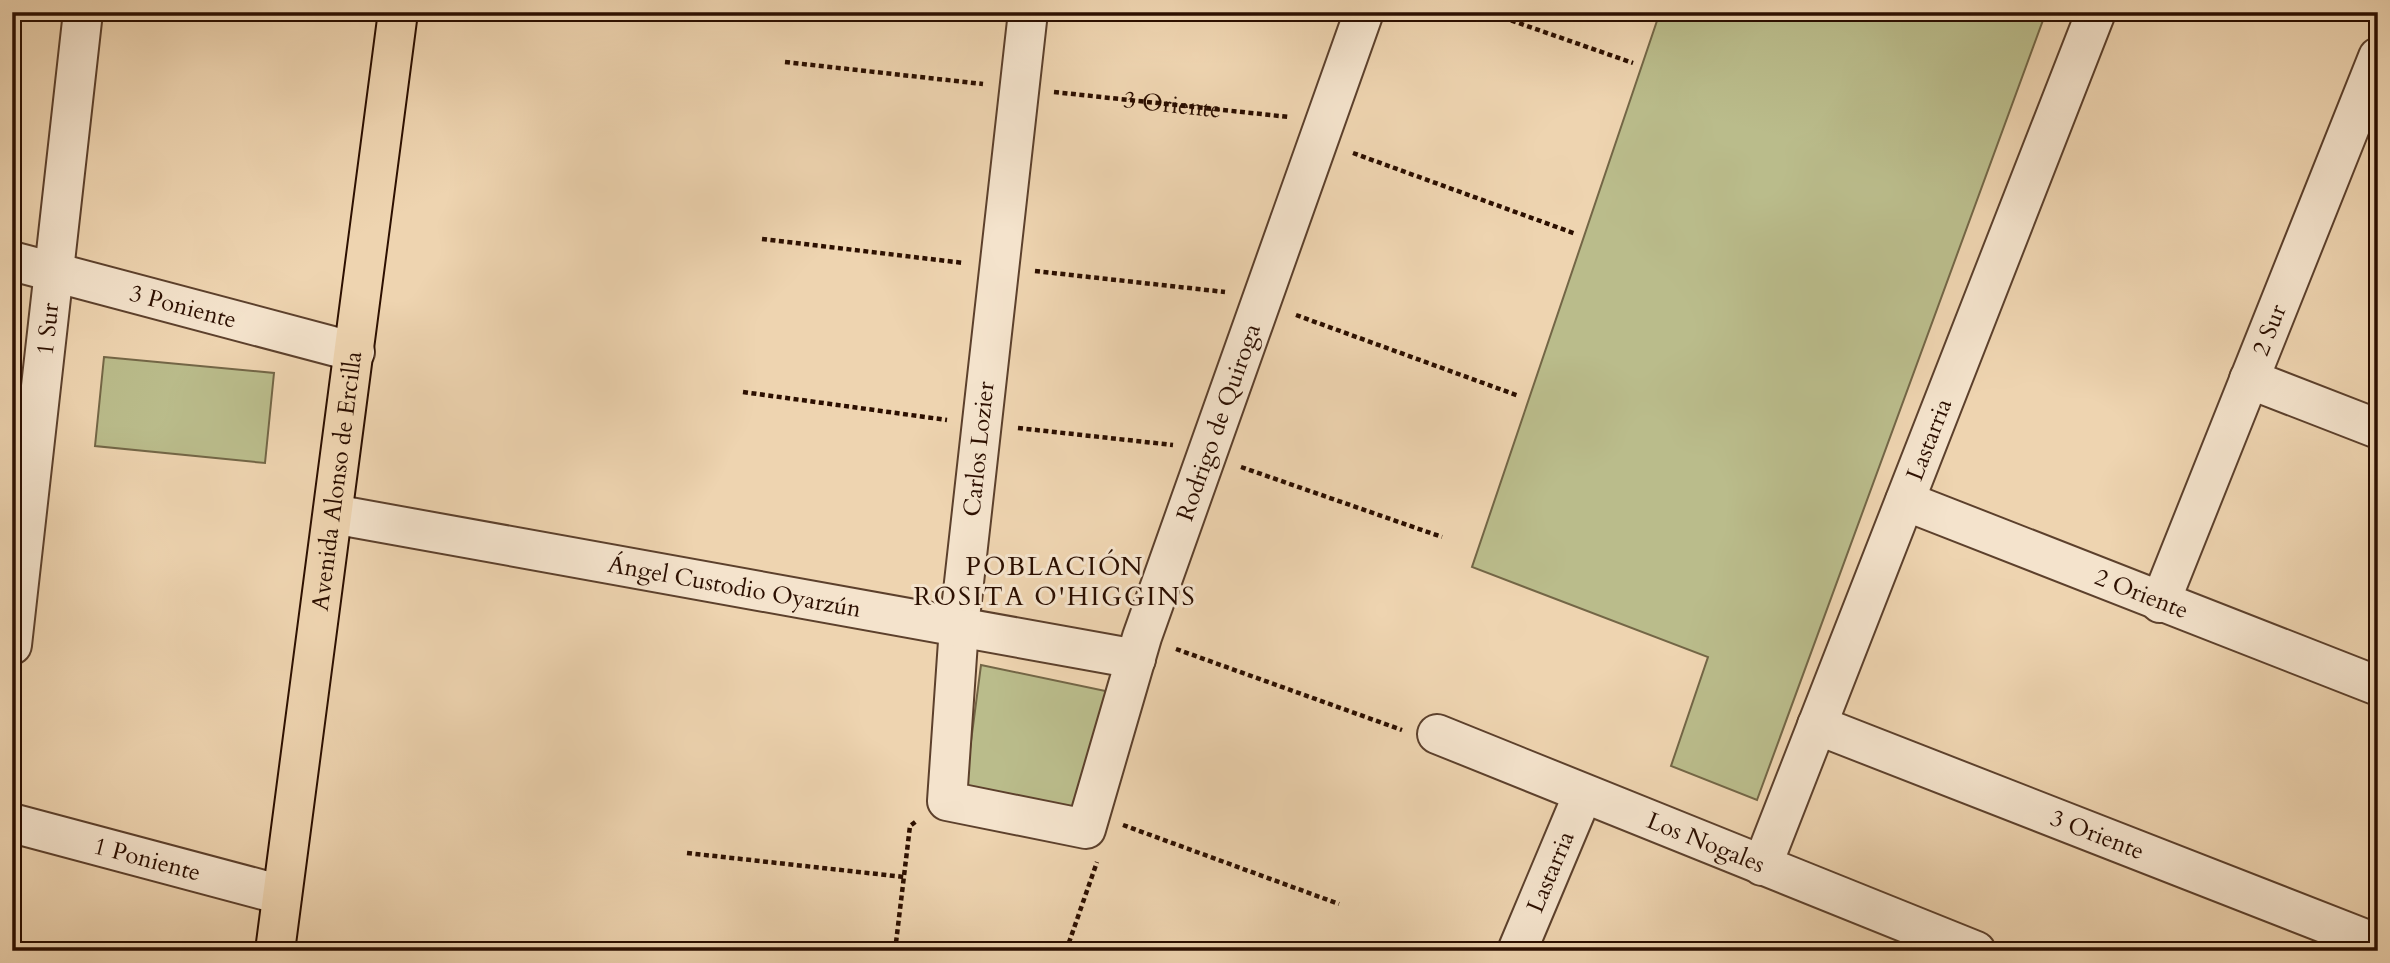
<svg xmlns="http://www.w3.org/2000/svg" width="2390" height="963" font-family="Cardo,serif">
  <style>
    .green { fill: #babc8b; stroke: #736646; stroke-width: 2 }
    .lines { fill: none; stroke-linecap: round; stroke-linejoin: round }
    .minor-casing { stroke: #5c402c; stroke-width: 42 }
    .major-casing { stroke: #2c0f00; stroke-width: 42 }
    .path { stroke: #2c0f00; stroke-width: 4.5; stroke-dasharray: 5 3.5; stroke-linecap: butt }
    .minor { stroke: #f4e3cc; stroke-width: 38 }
    .major { stroke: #eed4b0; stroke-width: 38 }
    .labels { text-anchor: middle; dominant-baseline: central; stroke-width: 6; stroke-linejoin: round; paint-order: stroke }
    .street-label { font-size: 24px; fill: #2c0f00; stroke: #f4e3cc }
    .neighbourhood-label { font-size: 26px; letter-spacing: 2px; fill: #2c0f00; stroke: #f4e3cc }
  </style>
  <rect width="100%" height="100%" fill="#eed4b0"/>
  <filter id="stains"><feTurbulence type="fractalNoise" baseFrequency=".00286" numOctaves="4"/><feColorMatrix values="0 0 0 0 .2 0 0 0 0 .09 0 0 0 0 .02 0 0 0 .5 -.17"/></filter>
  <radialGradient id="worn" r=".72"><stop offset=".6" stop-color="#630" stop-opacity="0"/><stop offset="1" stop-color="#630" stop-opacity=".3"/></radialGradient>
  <g class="green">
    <polygon points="1660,12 2046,12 1757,800 1671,766 1708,657 1472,567"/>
    <polygon points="104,357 274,373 265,463 95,446"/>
    <polygon points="981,665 1115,693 1078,810 965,787"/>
  </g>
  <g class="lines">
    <defs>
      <g id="minor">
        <path id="s2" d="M1028 12 959 627 947 801 1086 829 1142 637 1364 12"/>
        <path id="s3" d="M12 261 355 352"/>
        <polyline points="2249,379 2378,429"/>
        <path id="s4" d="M1905 501 2378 686"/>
        <path id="s5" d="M333 514 1136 659"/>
        <path id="s6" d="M2160 603 2378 57"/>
        <path id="s7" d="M12 645 83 12"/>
        <path id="s8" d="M1817 725 2378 944"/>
        <path id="s9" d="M1437 734 1976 951"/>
        <path id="s10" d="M12 823 282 895"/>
        <path id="s11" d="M1762 866 2096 12"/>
        <path id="s12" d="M1517 951 1583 794"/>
      </g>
      <g id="major">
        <path id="s13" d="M275 951 398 12"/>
      </g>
    </defs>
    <use href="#minor" class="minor-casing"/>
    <use href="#major" class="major-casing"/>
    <g class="path">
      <polyline points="1487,12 1633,63"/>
      <polyline points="785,62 983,84"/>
      <path id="s1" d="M1054 92 1289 117"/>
      <polyline points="1353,153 1576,234"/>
      <polyline points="762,239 964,263"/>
      <polyline points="1035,271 1225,292"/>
      <polyline points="1296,315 1519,396"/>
      <polyline points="743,392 947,420"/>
      <polyline points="1018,428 1173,445"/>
      <polyline points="1241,467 1442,537"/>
      <polyline points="1176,649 1402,730"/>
      <polyline points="1123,825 1339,904"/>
      <polyline points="687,853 904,877"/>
      <polyline points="895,951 910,826 918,820"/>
      <polyline points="1066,951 1097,862"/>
    </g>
    <use href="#minor" class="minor"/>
    <use href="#major" class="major"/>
  </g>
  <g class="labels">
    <g class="street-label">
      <text stroke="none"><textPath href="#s1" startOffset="119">3 Oriente</textPath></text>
      <text stroke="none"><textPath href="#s3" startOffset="177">3 Poniente</textPath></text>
      <text stroke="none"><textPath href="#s7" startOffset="318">1 Sur</textPath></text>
      <text stroke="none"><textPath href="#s6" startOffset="294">2 Sur</textPath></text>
      <text stroke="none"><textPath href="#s2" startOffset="1363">Rodrigo de Quiroga</textPath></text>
      <text stroke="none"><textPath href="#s11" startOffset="458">Lastarria</textPath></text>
      <text transform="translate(979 449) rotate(-84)">Carlos Lozier</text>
      <text stroke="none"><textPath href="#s13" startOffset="474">Avenida Alonso de Ercilla</textPath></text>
      <text stroke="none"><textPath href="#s5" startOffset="408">Ángel Custodio Oyarzún</textPath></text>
      <text stroke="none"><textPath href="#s4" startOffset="254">2 Oriente</textPath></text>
      <text stroke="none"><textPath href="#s8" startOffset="301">3 Oriente</textPath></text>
      <text stroke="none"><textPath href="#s9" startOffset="290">Los Nogales</textPath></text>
      <text stroke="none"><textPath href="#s10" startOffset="140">1 Poniente</textPath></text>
      <text stroke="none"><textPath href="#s12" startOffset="86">Lastarria</textPath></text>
    </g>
    <g class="neighbourhood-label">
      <text x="1055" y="566">POBLACIÓN<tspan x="1055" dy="30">ROSITA O'HIGGINS</tspan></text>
    </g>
  </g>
  <rect width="2390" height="963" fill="none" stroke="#eed4b0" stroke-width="42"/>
  <rect x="14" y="14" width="2362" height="935" fill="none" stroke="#2c0f00" stroke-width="3.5"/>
  <rect x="21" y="21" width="2348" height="921" fill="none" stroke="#2c0f00" stroke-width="2"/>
  <rect width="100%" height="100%" filter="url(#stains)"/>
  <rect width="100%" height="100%" fill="url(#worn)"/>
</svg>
